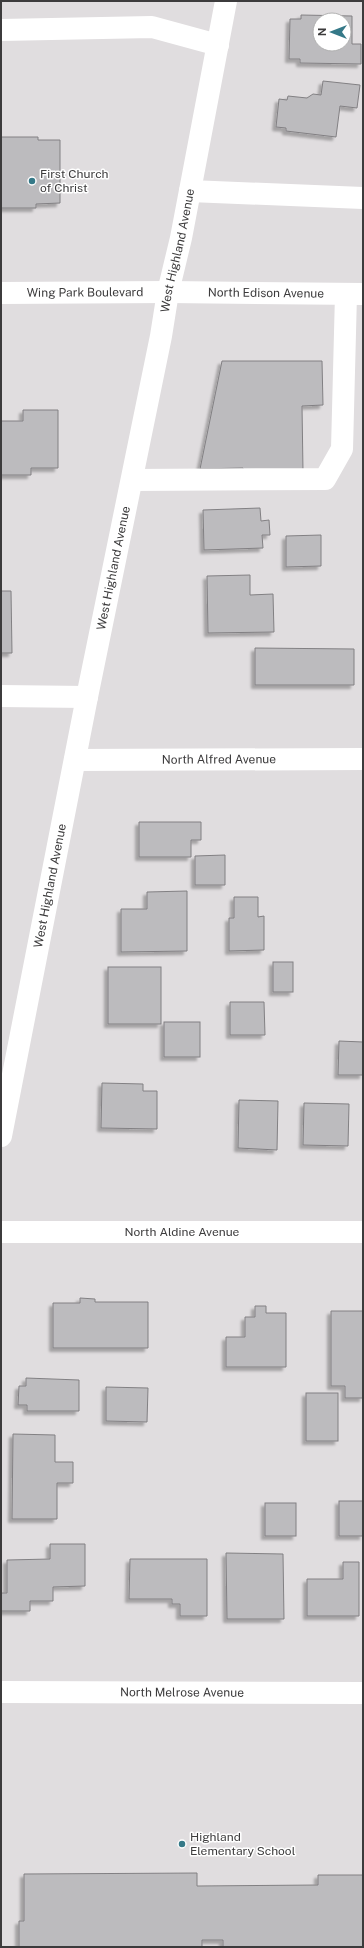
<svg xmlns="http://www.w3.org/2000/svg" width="364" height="1948" font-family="'Public Sans',sans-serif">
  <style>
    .building { fill: #bcbbbe; stroke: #828083; fill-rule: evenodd; filter: url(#shadow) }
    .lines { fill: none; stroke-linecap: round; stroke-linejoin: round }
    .minor { stroke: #fff; stroke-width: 22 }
    .major { stroke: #fff; stroke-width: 22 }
    .poi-dot { fill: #357988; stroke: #fff; stroke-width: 1.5 }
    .labels { text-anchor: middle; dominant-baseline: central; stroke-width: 3; stroke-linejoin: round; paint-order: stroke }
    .poi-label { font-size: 12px; fill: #3c3b3c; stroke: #fff; text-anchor: start }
    .street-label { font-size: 12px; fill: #3c3b3c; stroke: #fff }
  </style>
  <defs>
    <filter id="shadow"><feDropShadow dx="-3.5" dy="3.5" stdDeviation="1" flood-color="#0004"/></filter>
  </defs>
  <rect width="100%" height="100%" fill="#e0dddf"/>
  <g class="building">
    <path d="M301 15 352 16V44H361V64L300 63V59H289L290 19H301ZM320 20H344V44H320Z"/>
    <polygon points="323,81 360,85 357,108 340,106 336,137 286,131 286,128 276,127 279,99 287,100 288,96 307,98 313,94 321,95"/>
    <polygon points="1,137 38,137 38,140 60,140 60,203 36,204 36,208 1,208"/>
    <polygon points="222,361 322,361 323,405 302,406 303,471 243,472 243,468 200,469"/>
    <polygon points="23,410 58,410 58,468 31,468 31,475 1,475 1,421 23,421"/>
    <polygon points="260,508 261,521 269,520 270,535 262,535 263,548 204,550 203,510"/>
    <polygon points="321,535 321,566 286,567 286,536"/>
    <polygon points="250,575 250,595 273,594 274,632 208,633 207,576"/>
    <polygon points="1,591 11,591 12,653 1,653"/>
    <polygon points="255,648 354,649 354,685 255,685"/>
    <polygon points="139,822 201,822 201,840 191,840 191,857 139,857"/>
    <polygon points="225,855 225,885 195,885 195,856"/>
    <polygon points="187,891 187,951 121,952 121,909 147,909 147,892"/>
    <polygon points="234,897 258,897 258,917 264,916 264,950 229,951 229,918 234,918"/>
    <rect x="273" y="962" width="20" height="30"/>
    <rect x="108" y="967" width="53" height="57"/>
    <polygon points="230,1002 264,1002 265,1035 230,1035"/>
    <rect x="164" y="1022" width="36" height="35"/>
    <polygon points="339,1041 363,1042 363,1075 338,1075"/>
    <polygon points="102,1083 143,1084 143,1091 157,1091 157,1129 101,1128"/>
    <polygon points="239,1100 278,1101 277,1150 238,1148"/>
    <polygon points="304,1103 349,1104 348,1146 303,1145"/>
    <polygon points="80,1298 95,1299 95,1302 148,1302 148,1348 53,1348 53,1303 80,1303"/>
    <polygon points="255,1306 266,1306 266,1313 286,1313 286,1367 226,1367 226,1337 245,1337 245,1317 255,1317"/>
    <polygon points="331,1311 363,1311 363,1398 345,1398 345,1386 331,1386"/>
    <polygon points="26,1378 79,1380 79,1411 27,1411 27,1405 18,1405 19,1386 26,1386"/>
    <polygon points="106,1387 148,1388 147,1422 106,1421"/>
    <rect x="306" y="1393" width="32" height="48"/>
    <polygon points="13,1434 55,1435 55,1462 73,1462 73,1483 57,1483 57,1519 12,1519"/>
    <rect x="339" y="1501" width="24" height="35"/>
    <rect x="265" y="1503" width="31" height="33"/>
    <polygon points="50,1544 85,1544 85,1586 53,1587 53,1601 30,1601 30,1611 1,1611 1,1593 7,1593 7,1560 50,1559"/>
    <polygon points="226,1553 283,1554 284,1619 227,1619"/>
    <polygon points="130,1559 207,1559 207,1616 180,1616 180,1604 172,1604 172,1599 129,1599"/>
    <polygon points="343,1562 359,1562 359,1616 307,1616 307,1579 343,1579"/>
    <polygon points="197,1873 197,1886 318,1885 318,1875 363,1875 363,1947 223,1947 223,1940 202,1940 202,1947 19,1947 19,1921 24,1921 24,1874"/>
  </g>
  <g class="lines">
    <g class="minor">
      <polyline points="1,30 152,27 218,45"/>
      <polyline points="190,191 363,198"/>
      <path id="s1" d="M1 293 168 292 363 294"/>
      <polyline points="132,480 325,479 342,449 346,294"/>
      <polyline points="1,696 87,697"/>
      <path id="s2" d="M75 760 363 759"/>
      <path id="s3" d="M1 1232H363"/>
      <path id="s4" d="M1 1692 363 1693"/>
    </g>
    <path class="major" id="s5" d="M1 1136 87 697 161 336 168 292 181 238 226 1"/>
  </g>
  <g class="poi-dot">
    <circle cx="32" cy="181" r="4"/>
    <circle cx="182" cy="1844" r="4"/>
  </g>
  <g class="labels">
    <g class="poi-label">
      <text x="40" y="174">First Church<tspan x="40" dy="14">of Christ</tspan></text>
      <text x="190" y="1837">Highland<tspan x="190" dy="14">Elementary School</tspan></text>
    </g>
    <g class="street-label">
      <text stroke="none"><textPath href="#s5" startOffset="903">West Highland Avenue</textPath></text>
      <text stroke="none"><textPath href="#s1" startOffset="84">Wing Park Boulevard</textPath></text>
      <text stroke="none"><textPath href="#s1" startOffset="265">North Edison Avenue</textPath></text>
      <text stroke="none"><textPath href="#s5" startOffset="579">West Highland Avenue</textPath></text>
      <text stroke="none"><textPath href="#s2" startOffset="144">North Alfred Avenue</textPath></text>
      <text stroke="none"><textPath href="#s5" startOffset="255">West Highland Avenue</textPath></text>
      <text stroke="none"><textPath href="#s3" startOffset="181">North Aldine Avenue</textPath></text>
      <text stroke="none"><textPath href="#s4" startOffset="181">North Melrose Avenue</textPath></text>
    </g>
  </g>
  <rect width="364" height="1948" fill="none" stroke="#3c3b3c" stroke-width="4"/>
  <g transform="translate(332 32) rotate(270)"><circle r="19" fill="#ffffff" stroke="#b1b1b1"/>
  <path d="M0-3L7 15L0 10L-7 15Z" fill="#357988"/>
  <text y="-6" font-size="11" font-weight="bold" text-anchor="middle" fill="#3c3b3c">N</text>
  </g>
</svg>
